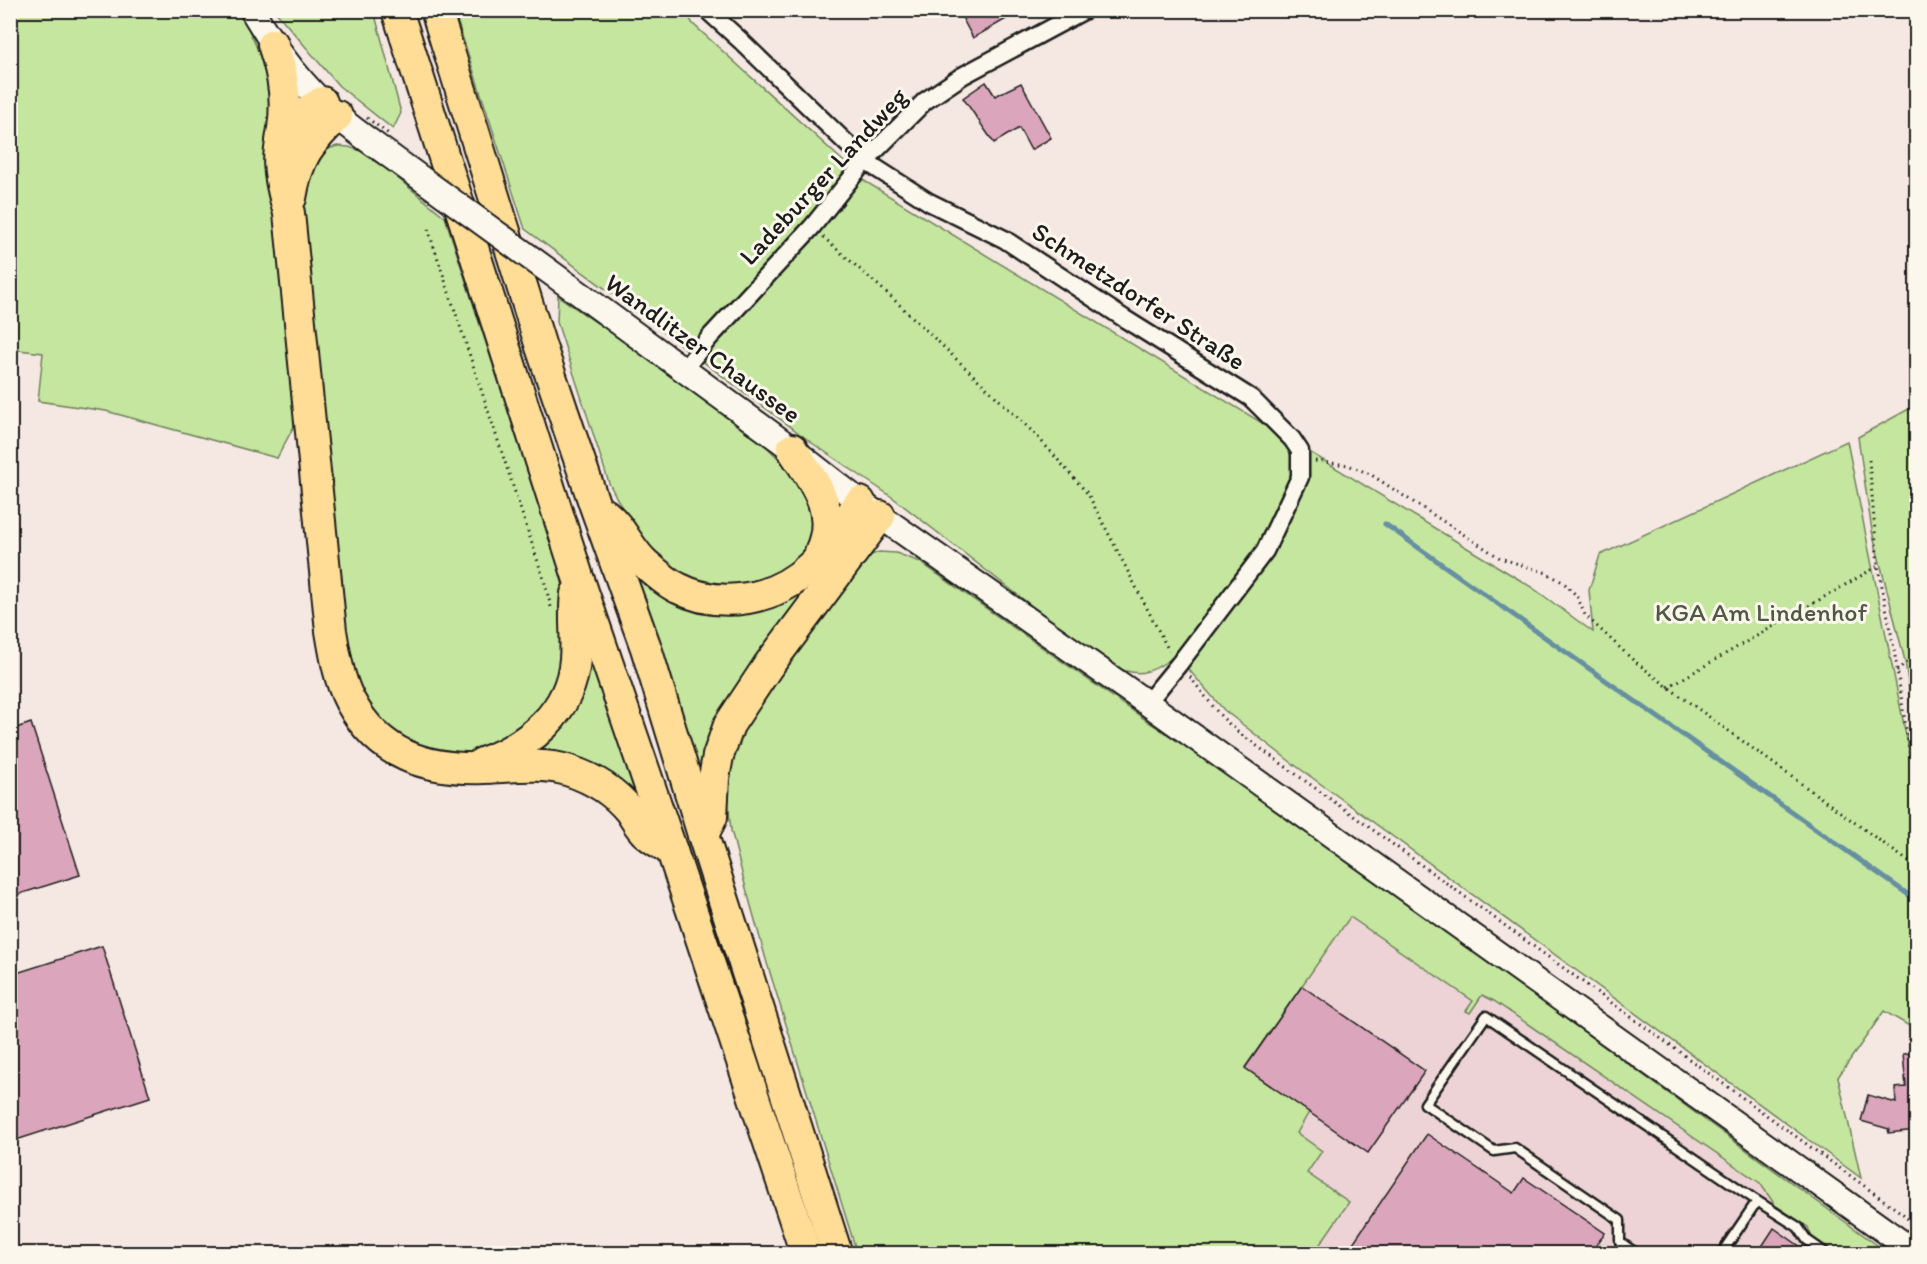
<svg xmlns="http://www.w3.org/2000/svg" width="1927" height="1264" font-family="Itim,sans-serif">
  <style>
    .built { fill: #edd3d6 }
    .green { fill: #c5e69f; stroke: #70815e; stroke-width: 1.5 }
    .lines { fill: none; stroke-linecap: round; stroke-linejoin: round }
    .stream { stroke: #668fa1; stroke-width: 5 }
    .building { fill: #dba5bb; stroke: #1c1c1c; stroke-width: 1.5 }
    .service-casing { stroke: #1c1c1c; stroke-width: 13 }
    .minor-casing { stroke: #1c1c1c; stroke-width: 21 }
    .secondary-casing { stroke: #1c1c1c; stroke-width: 28 }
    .motorway-casing { stroke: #1c1c1c; stroke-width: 34 }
    .path { stroke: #1c1c1c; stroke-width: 3; stroke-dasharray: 1.5 4.5; stroke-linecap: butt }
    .service { stroke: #fbf7ec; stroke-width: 8 }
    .minor { stroke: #fbf7ec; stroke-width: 16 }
    .secondary { stroke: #fbf7ec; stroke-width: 24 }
    .motorway { stroke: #ffdd96; stroke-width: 30 }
    .secondary-bridge-casing { stroke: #1c1c1c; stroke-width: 28; stroke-linecap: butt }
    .path-bridge { stroke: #1c1c1c; stroke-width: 3; stroke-dasharray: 1.5 4.5; stroke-linecap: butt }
    .secondary-bridge { stroke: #fbf7ec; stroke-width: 24 }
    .labels { text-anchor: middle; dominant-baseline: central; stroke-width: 6; stroke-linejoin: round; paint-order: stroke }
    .street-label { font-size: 26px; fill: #1c1c1c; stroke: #fbf7ec }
    .park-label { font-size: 26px; fill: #4f5943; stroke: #fbf7ec }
  </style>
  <rect width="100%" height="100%" fill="#f5e7e2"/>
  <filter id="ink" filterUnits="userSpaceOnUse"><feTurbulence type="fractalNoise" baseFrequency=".0167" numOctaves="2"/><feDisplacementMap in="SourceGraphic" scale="12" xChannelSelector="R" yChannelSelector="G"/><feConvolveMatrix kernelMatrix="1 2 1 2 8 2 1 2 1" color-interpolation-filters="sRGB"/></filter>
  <g filter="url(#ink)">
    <polygon class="built" points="1335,882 1870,1253 1210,1253 1202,1067"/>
    <g class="green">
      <polygon points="13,11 238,11 247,26 273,83 275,216 295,424 277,458 106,411 38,401 43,353 11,349 10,31"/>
      <polygon points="275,11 374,11 401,113 393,129 339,86"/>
      <path d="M454 11H685L693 24 866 182 1533 588 1593 632 1589 590 1600 555 1847 441 1916 785V1030L1884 1011 1838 1077 1861 1178 1292 763 1224 710 1176 655C1147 677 1137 677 1105 663L892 497 815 445 525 229Z"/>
      <path d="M337 146 349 147 367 153 445 217 557 562 567 602 568 662 541 717 482 753 459 755 432 752 405 741 375 715 363 696 349 663 303 211C304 197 310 166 320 155 324 150 330 148 337 146Z"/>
      <polygon points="558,296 597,323 600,321 745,425 803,483 814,506 811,545 786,572 736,588 682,578 654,557 626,516 609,483 557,322"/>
      <polygon points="1916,405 1916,739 1905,661 1872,531 1858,437"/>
      <polygon points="879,552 896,553 920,562 1150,723 1227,772 1888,1253 1835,1253 1812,1238 1808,1227 1775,1205 1760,1183 1494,1001 1482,995 1470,1013 1466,1011 1473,1001 1350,917 1245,1067 1309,1112 1297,1133 1322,1151 1307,1173 1349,1202 1314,1253 857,1253 767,963 744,881 731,830 725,772 735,731 866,557"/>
      <polygon points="833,558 701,778 630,569 693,604"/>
      <polygon points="587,647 637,799 524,753"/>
    </g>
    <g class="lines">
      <polyline class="stream" points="1385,524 1916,900"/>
    </g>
    <g class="building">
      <polygon points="958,10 1022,10 973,38"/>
      <polygon points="986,82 995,96 1021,83 1051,138 1031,150 1019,128 994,143 963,98"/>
      <polygon points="31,723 80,875 10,897 10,730"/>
      <polygon points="102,946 150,1097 10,1142 10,975"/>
      <polygon points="1302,986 1425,1071 1368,1153 1245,1068"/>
      <polygon points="1917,1053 1917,1130 1888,1133 1889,1129 1861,1121 1868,1095 1896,1103 1895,1088 1906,1087 1903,1054"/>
      <polygon points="1427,1134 1514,1193 1524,1178 1605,1233 1590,1254 1367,1254 1353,1243"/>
      <polygon points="1774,1228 1811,1254 1757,1254"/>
    </g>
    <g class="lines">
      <defs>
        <g id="service">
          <polyline points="1757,1201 1798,1227 1807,1240 1827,1254"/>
          <polyline points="1637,1254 1620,1242 1620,1220 1515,1148 1494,1151 1425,1104 1486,1016 1757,1201 1721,1254"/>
        </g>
        <g id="minor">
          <polyline points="707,10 740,40 865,161 929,202 1004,239 1125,319 1251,398 1292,439 1300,451 1300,477 1265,551 1179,664 1147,703"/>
          <polyline points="684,369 710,337 812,227 865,161 925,101 962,76 1085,10"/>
        </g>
        <g id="secondary">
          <path d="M252 10C275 49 302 86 336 115 353 130 371 142 389 155"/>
          <polyline points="583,296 792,449 860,502 1147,703 1916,1253"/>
        </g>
        <g id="motorway">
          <polyline points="397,10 578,577 672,851 806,1254"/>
          <polyline points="436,10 541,347 595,506 646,648 703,835 837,1254"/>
          <path d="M273 44C285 80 288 104 281 141"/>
          <path d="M322 102C313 108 302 113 295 120 269 143 281 185 289 213L331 631C335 655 339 680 350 701 379 756 427 770 484 768 511 767 544 762 570 771 594 779 614 791 630 811 635 818 639 827 646 833 653 840 664 845 672 851"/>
          <path d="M291 198C298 156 308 145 337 116"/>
          <path d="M792 449C814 482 839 511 820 552"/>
          <path d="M605 514C623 528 630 552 648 566 657 574 667 583 678 588 721 610 775 600 810 567 829 549 844 523 860 502"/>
          <path d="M482 763C529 746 571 712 575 659 577 637 573 616 576 594"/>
          <polyline points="703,835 712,817 714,778 718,756 729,725 768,666 880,516"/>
        </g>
      </defs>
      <use href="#service" class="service-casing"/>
      <use href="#minor" class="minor-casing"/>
      <use href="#secondary" class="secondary-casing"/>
      <use href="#motorway" class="motorway-casing"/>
      <g class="path">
        <polyline points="428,229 544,580 551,607"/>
        <polyline points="823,237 887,293 1036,435 1088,494 1169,651"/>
        <polyline points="1869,460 1878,566 1893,643 1916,795"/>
        <polyline points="1315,461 1348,465 1370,474 1500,558 1547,573 1564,583 1577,596 1585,615 1633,660 1668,687 1916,867"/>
        <polyline points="1897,671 1905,663 1916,658"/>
        <polyline points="1190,677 1219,714 1235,730 1903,1214 1916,1227"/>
        <polyline points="1668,687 1878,566"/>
      </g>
      <use href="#service" class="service"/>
      <use href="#minor" class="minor"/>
      <use href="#secondary" class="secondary"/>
      <use href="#motorway" class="motorway"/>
      <defs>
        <polyline id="secondary-bridge" points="389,155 583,296"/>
      </defs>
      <use href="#secondary-bridge" class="secondary-bridge-casing"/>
      <polyline class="path-bridge" points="367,118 390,135"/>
      <use href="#secondary-bridge" class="secondary-bridge"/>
    </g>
  </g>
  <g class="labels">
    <g class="street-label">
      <text transform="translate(823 176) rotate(-47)">Ladeburger Landweg</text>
      <text transform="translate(1139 296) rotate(33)">Schmetzdorfer Straße</text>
      <text transform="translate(703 348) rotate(36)">Wandlitzer Chaussee</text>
    </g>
    <g class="park-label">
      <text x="1761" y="612">KGA Am Lindenhof</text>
    </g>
  </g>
  <rect width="1927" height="1264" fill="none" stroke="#fbf7ec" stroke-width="36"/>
  <rect x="18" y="18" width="1891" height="1228" fill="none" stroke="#1c1c1c" stroke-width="2" filter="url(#ink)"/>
</svg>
